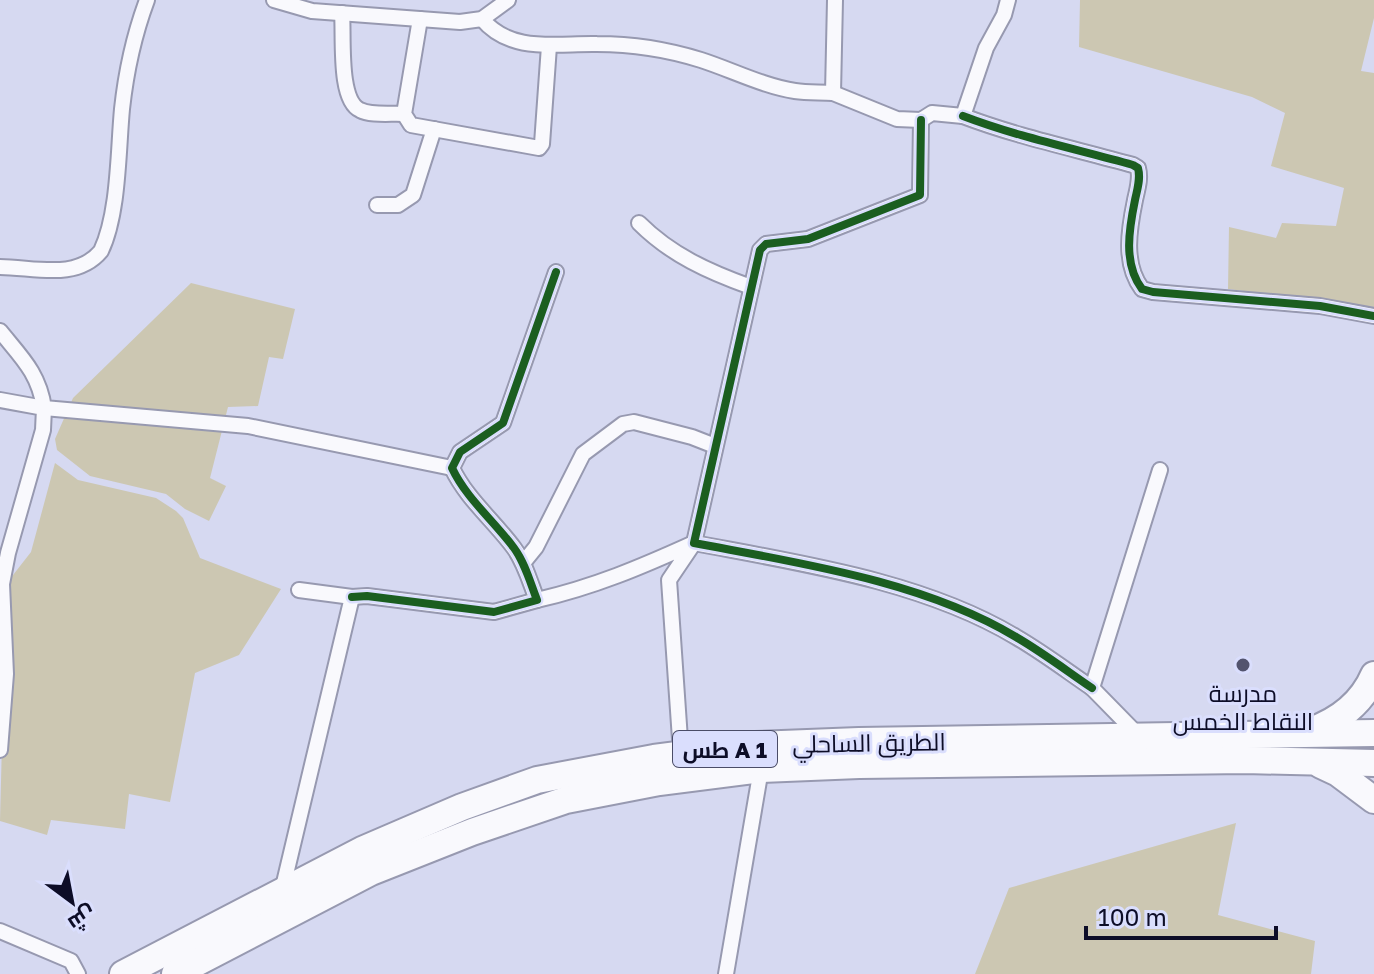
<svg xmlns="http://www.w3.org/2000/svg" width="1374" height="974" font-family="'Golos Text',Cairo,sans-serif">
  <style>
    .green { fill: #ccc7b2 }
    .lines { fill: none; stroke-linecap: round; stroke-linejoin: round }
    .street-casing { stroke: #9799b0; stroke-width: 18 }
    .highway-casing { stroke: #9799b0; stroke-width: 30 }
    .street { stroke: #f9f9fd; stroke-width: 14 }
    .highway { stroke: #f9f9fd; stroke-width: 26 }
    .cycleway-casing { stroke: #dadefd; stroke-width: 13 }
    .cycleway { stroke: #1b5e20; stroke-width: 8 }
    .poi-dot { fill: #53546e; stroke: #dadefd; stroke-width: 3 }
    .labels { text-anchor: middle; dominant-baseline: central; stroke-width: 6; stroke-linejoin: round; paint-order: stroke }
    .shield { fill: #dadefd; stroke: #4a4c67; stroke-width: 2 }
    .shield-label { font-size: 22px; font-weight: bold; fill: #0d0d27 }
    .poi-label { font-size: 24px; fill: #0d0d27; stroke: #dadefd }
    .street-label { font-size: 24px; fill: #0d0d27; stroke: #dadefd }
  </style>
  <rect width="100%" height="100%" fill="#d6d9f1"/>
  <g class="green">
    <polygon points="1080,0 1374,0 1374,18 1361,71 1374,73 1374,307 1228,289 1229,227 1276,238 1282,223 1336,226 1344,188 1271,166 1285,113 1252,97 1079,47"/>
    <polygon points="191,283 295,309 283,359 269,357 258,406 228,407 210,478 226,486 209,521 185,509 166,494 90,476 57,450 55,439 73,398"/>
    <polygon points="55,463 78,480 156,498 176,511 183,518 200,558 281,589 239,655 195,673 170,802 129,794 125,829 51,820 47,835 0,821 6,584 31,552"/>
    <polygon points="1236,823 1218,915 1315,941 1311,974 975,974 1009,888"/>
  </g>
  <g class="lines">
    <defs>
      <g id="street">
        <polyline points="274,0 312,11 460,22 482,19 508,0"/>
        <path d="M342 13C344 36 338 100 360 110 371 116 392 113 404 114"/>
        <polyline points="420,19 404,114 411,125 539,148 542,144 549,46"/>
        <path d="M482 19C511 54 557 43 597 44 631 44 669 50 701 60 732 70 763 86 795 91 808 93 820 92 833 93L835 0"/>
        <polyline points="833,93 897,119 921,120 932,113 963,116 986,48 1004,15 1008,0"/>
        <path d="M963 116C1018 137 1076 149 1133 165L1138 168C1141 179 1137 190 1135 200 1129 229 1123 264 1142 289L1153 292 1320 306 1374 316"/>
        <path d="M921 120 920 195 808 239 766 244 760 250 694 543C799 563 923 581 1016 637 1042 652 1067 671 1092 688"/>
        <polyline points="377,205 398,205 413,195 434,129"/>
        <path d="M639 223C671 255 709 272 751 287"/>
        <path d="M0 267C34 267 76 281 101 251 119 213 118 151 122 109 126 72 134 35 147 0"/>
        <path d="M0 331C21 357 39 373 44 408L248 426 452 468"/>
        <polyline points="0,400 44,408 43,430 8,553 2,584 6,674 0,750"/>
        <polyline points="523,563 536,547 583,454 623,424 634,422 692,437 715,446"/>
        <path d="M352 597 367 596 494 612 537 600C530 582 525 563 514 548 494 521 466 498 452 468L460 452 503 423 556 272"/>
        <path d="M537 600C594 587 641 567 694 543L669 580 681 754"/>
        <polyline points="1139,736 1092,688 1160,470"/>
        <polyline points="282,891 352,597 299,590"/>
        <polyline points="0,931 71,961 78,974"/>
        <polyline points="726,974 761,769"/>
      </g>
      <g id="highway">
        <path d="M1310 731C1338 721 1362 703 1374 675"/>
        <polyline points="1321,765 1338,773 1374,800"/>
        <polyline points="123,974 362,850 462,807 537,780 654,758 755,745 859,741 1374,733"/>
        <polyline points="175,974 371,872 472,832 566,800 659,782 761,769 859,765 1245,760 1374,763"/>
      </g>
    </defs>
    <use href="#street" class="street-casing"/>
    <use href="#highway" class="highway-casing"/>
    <use href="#street" class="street"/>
    <use href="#highway" class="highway"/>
    <defs>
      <g id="cycleway">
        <path d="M963 116C1018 137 1076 149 1133 165L1138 168C1141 179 1137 190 1135 200 1129 229 1123 264 1142 289L1153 292 1320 306 1374 316"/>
        <path d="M921 120 920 195 808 239 766 244 760 250 694 543C799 563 923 581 1016 637 1042 652 1067 671 1092 688"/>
        <path d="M352 597 367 596 494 612 537 600C530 582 525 563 514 548 494 521 466 498 452 468L460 452 503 423 556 272"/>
      </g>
    </defs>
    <use href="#cycleway" class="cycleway-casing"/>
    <use href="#cycleway" class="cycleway"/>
  </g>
  <circle class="poi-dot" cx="1243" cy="665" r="8"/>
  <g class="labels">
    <rect class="shield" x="673" y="731" width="104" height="36" rx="6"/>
    <g class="shield-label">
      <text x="725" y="749">طس A 1</text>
    </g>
    <g class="poi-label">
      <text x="1243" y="692">مدرسة<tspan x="1243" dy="28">النقاط الخمس</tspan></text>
    </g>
    <g class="street-label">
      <text transform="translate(869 742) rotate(-1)">الطريق الساحلي</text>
    </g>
  </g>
  <g transform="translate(72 902) rotate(148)" stroke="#dadefd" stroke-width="6" paint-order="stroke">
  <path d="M0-6L14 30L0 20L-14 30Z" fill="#0d0d27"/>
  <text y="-12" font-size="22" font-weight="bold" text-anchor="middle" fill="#0d0d27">ش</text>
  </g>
  <path d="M1086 926v12h190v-12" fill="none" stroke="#0d0d27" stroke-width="4"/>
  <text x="1098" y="926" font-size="24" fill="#0d0d27" stroke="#dadefd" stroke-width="6" paint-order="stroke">100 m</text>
</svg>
